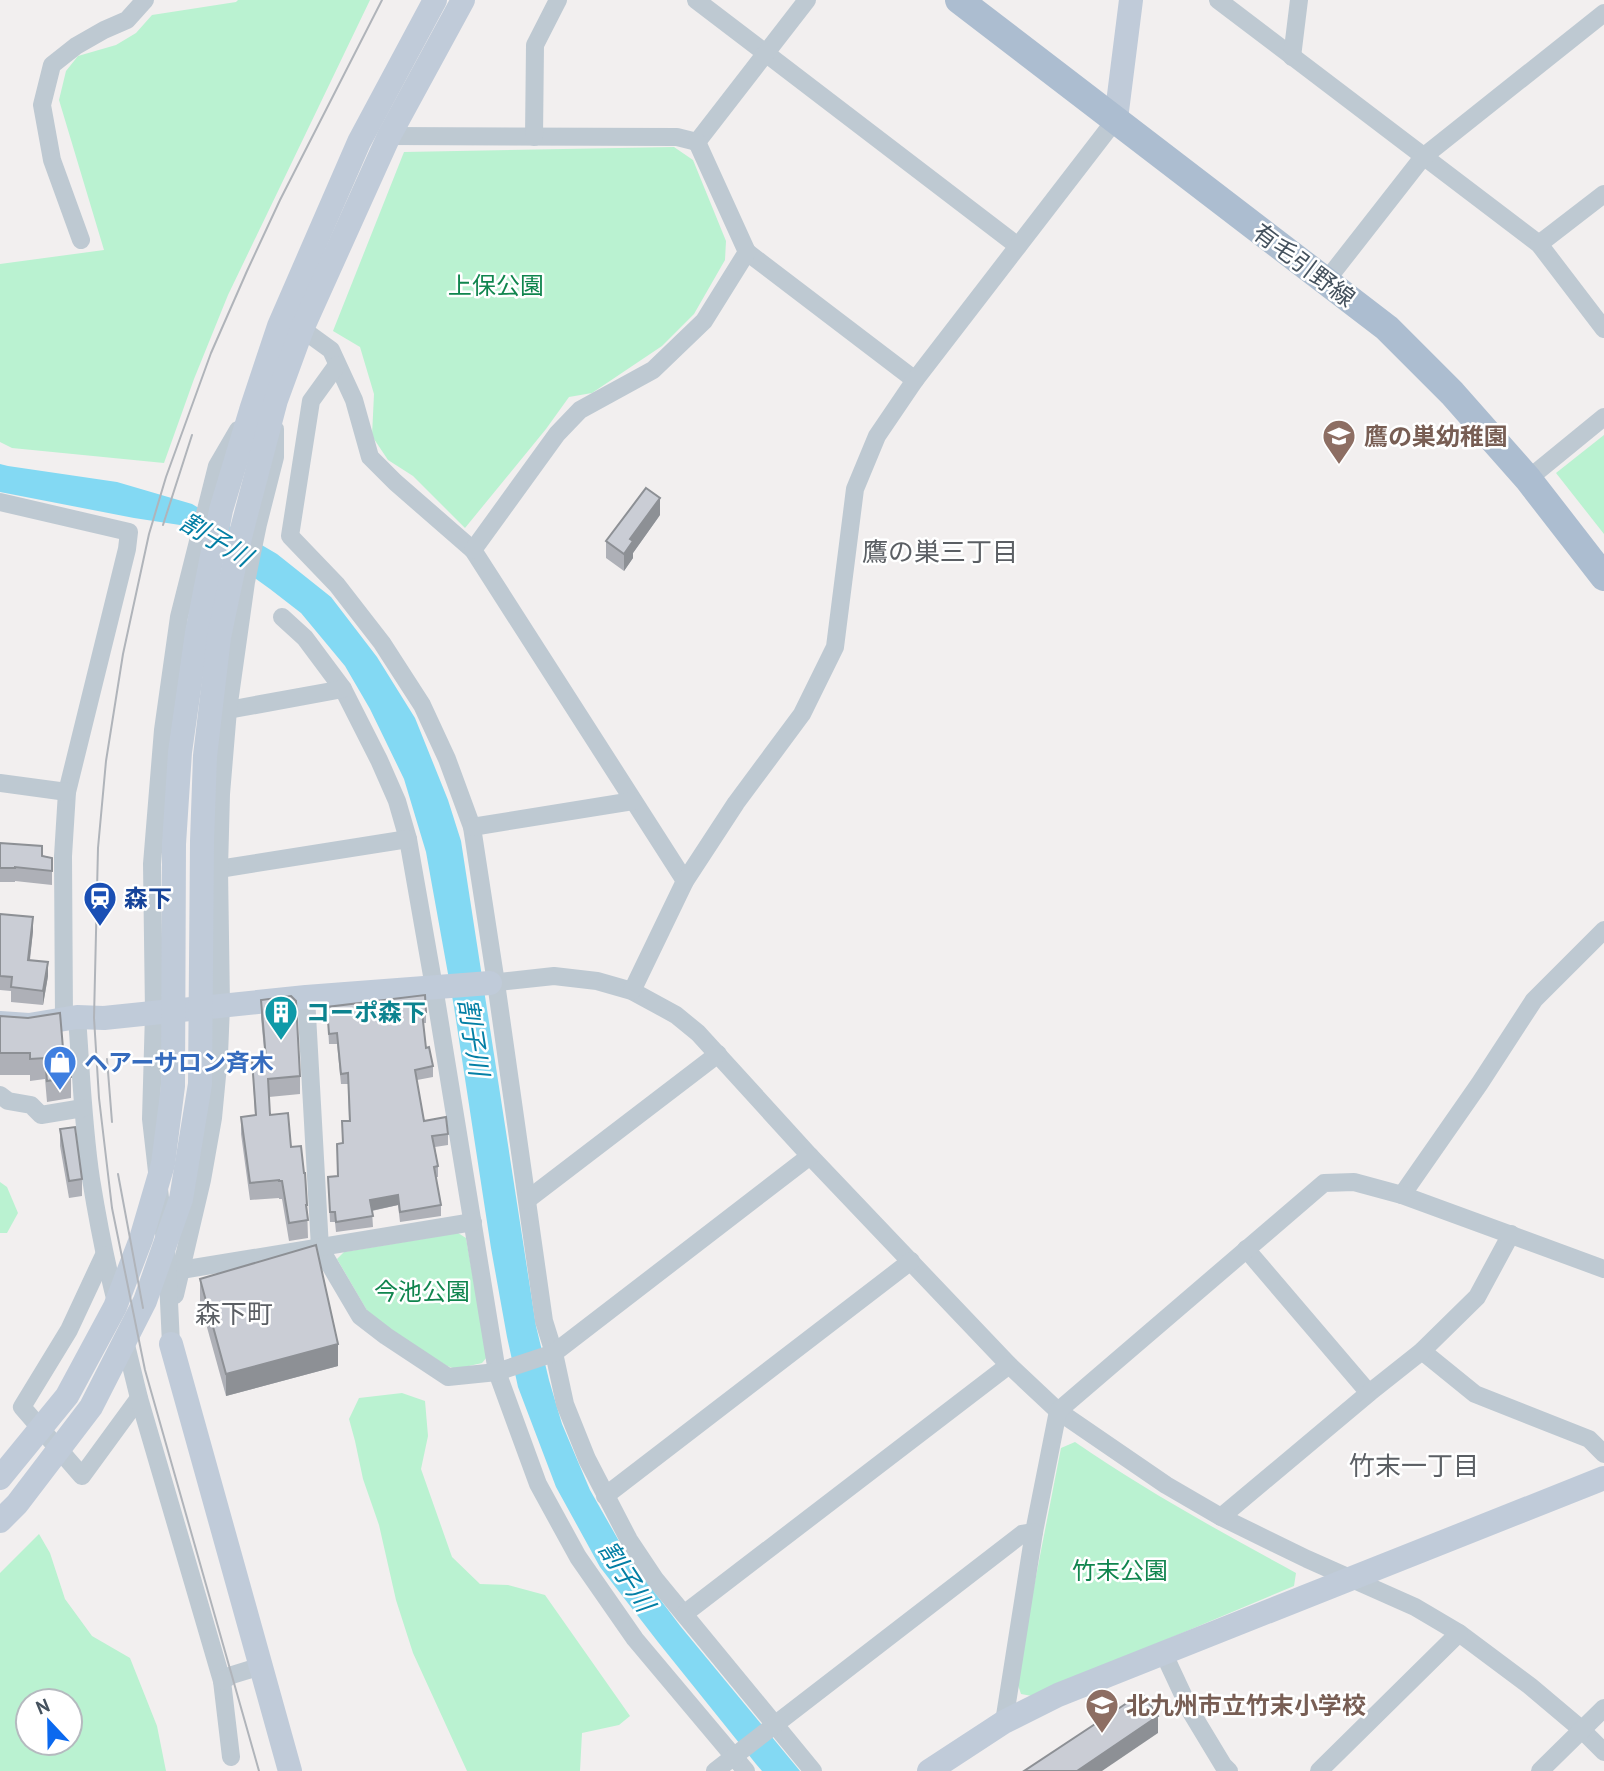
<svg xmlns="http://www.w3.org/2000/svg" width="1604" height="1771" font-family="'PT Sans','Noto Sans JP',sans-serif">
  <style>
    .green { fill: #baf2d1; fill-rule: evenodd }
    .water { fill: #83d9f3 }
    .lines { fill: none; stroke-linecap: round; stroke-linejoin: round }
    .street { stroke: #bec9d2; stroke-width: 18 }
    .secondary { stroke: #c0cbd9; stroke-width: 24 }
    .primary { stroke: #acbdd0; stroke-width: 28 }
    .tram { stroke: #b0b4ba; stroke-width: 2 }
    .wall { fill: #aeb0b7 }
    .shaded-wall { fill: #8d9095 }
    .building { fill: #cacdd5; stroke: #8d9095; stroke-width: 2 }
    .labels { text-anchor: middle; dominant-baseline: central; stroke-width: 5; stroke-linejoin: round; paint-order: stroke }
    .street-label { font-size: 24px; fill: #45525e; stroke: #fff }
    .park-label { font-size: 24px; fill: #10854e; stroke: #fff }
    .education-label { font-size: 24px; font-weight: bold; fill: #785e54; stroke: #fff; text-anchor: start }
    .transit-label { font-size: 24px; font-weight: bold; fill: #164399; stroke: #fff; text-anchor: start }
    .culture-label { font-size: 24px; font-weight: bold; fill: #0d838f; stroke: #fff; text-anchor: start }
    .shop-label { font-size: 24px; font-weight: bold; fill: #366cbe; stroke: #fff; text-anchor: start }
    .water-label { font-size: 26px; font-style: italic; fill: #037fa5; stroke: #fff }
    .neighbourhood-label { font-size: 26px; fill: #5b5f64; stroke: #fff }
  </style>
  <rect width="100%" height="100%" fill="#f2efef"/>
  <g class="green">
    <polygon points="238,0 370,0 228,295 194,379 164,463 12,448 0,442 0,264 104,250 59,100 66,71 78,56 116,45 136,33 152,15 236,2"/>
    <polygon points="674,147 693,160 726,241 725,260 694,314 662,346 592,393 569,397 546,429 465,528 413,476 388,460 372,436 374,394 360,347 333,331 404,152"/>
    <polygon points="1604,435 1604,534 1556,473"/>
    <polygon points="0,1182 7,1187 18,1213 7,1233 0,1233"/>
    <polygon points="458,1233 466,1238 487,1357 482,1363 456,1369 447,1366 372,1319 337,1259 344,1252"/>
    <polygon points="402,1393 425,1401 428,1436 421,1469 452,1557 480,1584 508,1585 545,1595 630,1716 619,1725 582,1733 580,1771 467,1771 413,1653 396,1600 379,1525 363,1479 355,1441 349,1419 359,1398"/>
    <path d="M1075 1442C1146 1491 1221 1532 1296 1573L1294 1586 1032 1696 1021 1694 1016 1679 1061 1448Z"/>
    <path d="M39 1534 50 1553 65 1599 92 1636 130 1658 157 1726 166 1771H0V1573ZM28 1701H70V1743H28Z"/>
  </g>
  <polygon class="water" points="0,464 8,466 117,482 192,504 277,554 331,597 377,657 415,718 448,800 461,841 536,1326 549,1380 562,1424 590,1490 628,1557 681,1627 800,1771 762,1771 756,1764 658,1642 600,1567 556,1487 518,1387 507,1337 491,1248 454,1007 426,852 404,779 370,709 345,666 301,613 270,589 180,525 134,518 0,492"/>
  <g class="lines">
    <g class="street">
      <polyline points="696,0 1018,246"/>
      <polyline points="1218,0 1539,244 1604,329"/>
      <polyline points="1292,57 1299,0"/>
      <polyline points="389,136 677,137 697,142"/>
      <polyline points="534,137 535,45 558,0"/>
      <polyline points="697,142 807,0"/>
      <polyline points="81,240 52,160 42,105 52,65 76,46 104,30 127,20 145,0"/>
      <polyline points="1539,244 1604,194"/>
      <polyline points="747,252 915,380"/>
      <polyline points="1326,281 1423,157 1604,13"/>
      <polyline points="293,328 302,329 331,350 354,400 370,457 395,482 473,550 685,881"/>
      <polyline points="337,365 311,401 290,536 337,585 382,643 422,705 447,759 472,827 496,983 544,1321 554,1353 565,1404 587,1459 629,1540 655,1579 813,1771"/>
      <polyline points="1528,479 1604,417"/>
      <polyline points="0,502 129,532 127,549 67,792 63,856 64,1019"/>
      <polyline points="473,550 557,434 580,410 653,370 704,321 747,252 697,142"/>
      <polyline points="282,617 305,638 343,689 379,760 397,801 408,839 434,987 497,1372 538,1484 578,1557 635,1639 746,1771"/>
      <polyline points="228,710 343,689"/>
      <polyline points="0,783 67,792"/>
      <polyline points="472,827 633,801"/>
      <polyline points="219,869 408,839"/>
      <polyline points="490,983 554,976 597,981 632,991 676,1015 698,1033 810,1156 1009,1365 1058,1411 1166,1485 1221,1517 1307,1559 1415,1607 1459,1633 1530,1686 1581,1729 1604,1752"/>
      <polyline points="632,991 685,881 736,803 802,714 835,647 855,489 877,436 915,380 1116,119"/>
      <polyline points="306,997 320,1248 360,1316 386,1336 448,1377 497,1372 554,1353 810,1156"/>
      <path d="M77 1017C81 1071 83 1126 91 1179 98 1222 106 1264 117 1306"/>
      <polyline points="0,1095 8,1101 31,1105 41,1115 83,1108"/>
      <polyline points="1402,1195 1480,1083 1534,1000 1604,930"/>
      <polyline points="527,1200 718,1054"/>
      <polyline points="1246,1249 1369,1393"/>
      <polyline points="104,1255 69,1330 22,1407 82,1476 139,1398"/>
      <polyline points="181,1270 473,1222"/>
      <polyline points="175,1295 202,1180 213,1118 219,1055 221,1006 219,869 221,794 228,710 246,582 258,524 275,457 275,429"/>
      <polyline points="124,1337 139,1398 222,1681 231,1757"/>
      <polyline points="171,1344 167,1259 151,1119 154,1013 152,864 163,730 179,617 217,466 238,430"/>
      <polyline points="1422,1351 1475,1394 1589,1439 1604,1454"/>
      <polyline points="605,1496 911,1261"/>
      <polyline points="1221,1517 1369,1393 1422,1351 1477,1297 1511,1234"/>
      <polyline points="684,1614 1009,1365"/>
      <polyline points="1163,1652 1191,1712 1223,1765 1229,1771"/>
      <polyline points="222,1681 232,1675 261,1666"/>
      <polyline points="1004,1722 1034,1532 1058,1411 1324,1183 1354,1182 1402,1195 1604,1269"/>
      <polyline points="715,1771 1022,1534 1034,1532"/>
      <polyline points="1319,1771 1459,1633"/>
      <polyline points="1540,1771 1604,1708"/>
    </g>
    <g class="secondary">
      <polyline points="1116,119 1131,0"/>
      <polyline points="0,1023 29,1025 77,1017 104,1018 306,997 490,983"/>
      <polyline points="171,1344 290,1771"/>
      <polyline points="0,1478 67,1396 115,1307 141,1239 163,1164 173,1086 174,844 180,752 197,633 221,510 252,407 279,326 359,142 435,0"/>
      <polyline points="0,1521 17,1504 91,1407 145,1301 181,1199 200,1084 202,841 205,756 219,637 241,533 276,400 302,329 389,136 463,0"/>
      <polyline points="929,1771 1004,1722 1058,1695 1604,1478"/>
    </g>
    <polyline class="primary" points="959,0 1387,328 1452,393 1528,479 1604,577"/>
    <g class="tram">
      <polyline points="163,525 192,435"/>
      <polyline points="107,1059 112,1122"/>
      <polyline points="118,1174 143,1308"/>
      <polyline points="259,1771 145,1370 112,1208 99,1098 94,1018 98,848 106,761 123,654 149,534 166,477 211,353 247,271 280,200 382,0"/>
    </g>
  </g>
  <g class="wall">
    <polygon points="660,515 633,553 633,558 624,571 606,558 606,541"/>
    <polygon points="0,843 52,858 52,885 15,881 15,882 0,882"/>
    <polygon points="0,914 33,931 30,960 48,976 43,1005 11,1002 11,991 0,990"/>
    <polygon points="261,1000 300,1076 300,1094 269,1097 270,1115 291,1147 307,1205 308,1238 289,1241 282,1199 279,1199 279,1198 250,1200 241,1134 241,1117 255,1115 252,1060 265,1059 261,1018"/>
    <polygon points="327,1007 426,1012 426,1023 423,1023 426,1048 433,1066 433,1077 417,1080 424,1121 448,1134 448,1145 435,1147 438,1166 438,1177 436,1177 441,1205 441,1216 400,1222 398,1205 372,1211 373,1227 336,1232 335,1222 330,1222 328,1177 338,1177 343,1143 342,1121 349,1121 348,1084 341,1084 337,1044 329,1044"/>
    <polygon points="0,1016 64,1060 71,1077 71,1098 47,1102 45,1079 30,1081 30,1075 0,1075"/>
    <polygon points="60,1129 82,1179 82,1196 69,1198 60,1146"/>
    <polygon points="200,1279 338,1366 226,1396 200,1302"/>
  </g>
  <g class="shaded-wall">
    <polygon points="660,498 660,515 633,553 633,558 624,571 624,554 630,539"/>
    <polygon points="33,917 33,931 28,974 28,960"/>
    <polygon points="48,962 48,976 43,1005 43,991"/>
    <polygon points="398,1195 398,1205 370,1211 370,1200"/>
    <polygon points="338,1344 338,1366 226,1396 226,1374"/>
    <polygon points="1158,1716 1158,1733 1102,1771 1077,1771"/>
  </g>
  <g class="building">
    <polygon points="646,488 660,498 630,539 633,541 624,554 606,541"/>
    <polygon points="0,843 42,846 42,856 52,858 52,871 15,867 15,868 0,868"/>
    <polygon points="0,914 33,917 28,960 48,962 43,991 11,987 12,977 0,976"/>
    <polygon points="425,995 426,1012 422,1012 426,1048 429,1047 433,1066 415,1070 424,1121 446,1117 448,1134 432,1136 438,1166 434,1167 441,1205 400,1212 398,1195 370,1200 373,1216 336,1222 335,1212 330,1212 328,1177 338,1176 337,1144 343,1143 342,1121 350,1121 348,1073 341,1074 337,1033 329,1034 327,1007"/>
    <polygon points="291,996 296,1001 300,1076 268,1079 270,1115 288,1113 291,1147 301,1146 304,1173 305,1173 307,1205 306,1205 308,1220 289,1223 282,1181 279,1181 279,1180 250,1183 241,1117 256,1115 252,1060 266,1059 261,1000"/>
    <polygon points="60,1013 64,1060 70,1059 71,1077 47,1081 45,1058 30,1059 30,1053 0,1053 0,1016 28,1018"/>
    <polygon points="75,1127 82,1179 69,1181 60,1129"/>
    <polygon points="316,1245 338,1344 226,1374 200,1279"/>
    <polygon points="1142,1693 1158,1716 1077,1771 1024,1771"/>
  </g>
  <defs>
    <symbol id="school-pin" viewBox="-11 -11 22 30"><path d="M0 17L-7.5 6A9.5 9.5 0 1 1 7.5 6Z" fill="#8d6e63" stroke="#fff"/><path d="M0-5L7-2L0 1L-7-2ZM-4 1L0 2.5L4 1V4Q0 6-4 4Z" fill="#fff"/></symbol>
    <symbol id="station-pin" viewBox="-11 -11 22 30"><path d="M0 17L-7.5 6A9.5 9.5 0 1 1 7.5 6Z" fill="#1a4fb4" stroke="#fff"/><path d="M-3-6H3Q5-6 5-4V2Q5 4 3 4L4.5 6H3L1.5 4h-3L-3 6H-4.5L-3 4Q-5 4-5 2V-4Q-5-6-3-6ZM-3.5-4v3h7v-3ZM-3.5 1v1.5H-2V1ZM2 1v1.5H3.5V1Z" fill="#fff"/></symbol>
    <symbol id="building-pin" viewBox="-11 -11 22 30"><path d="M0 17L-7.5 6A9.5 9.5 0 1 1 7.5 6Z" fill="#0f9aa8" stroke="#fff"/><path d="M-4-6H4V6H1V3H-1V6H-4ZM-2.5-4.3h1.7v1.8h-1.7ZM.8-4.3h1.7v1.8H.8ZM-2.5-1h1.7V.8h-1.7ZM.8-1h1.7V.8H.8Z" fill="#fff"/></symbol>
    <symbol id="shop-pin" viewBox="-11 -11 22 30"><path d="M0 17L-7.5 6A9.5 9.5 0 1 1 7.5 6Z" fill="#3f7fe0" stroke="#fff"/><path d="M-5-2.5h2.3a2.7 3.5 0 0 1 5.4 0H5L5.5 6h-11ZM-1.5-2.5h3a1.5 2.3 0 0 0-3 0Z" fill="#fff"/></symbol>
  </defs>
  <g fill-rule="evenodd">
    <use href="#school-pin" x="1320" y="417" width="38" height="52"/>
    <use href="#station-pin" x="81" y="879" width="38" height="52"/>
    <use href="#building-pin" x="262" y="993" width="38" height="52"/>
    <use href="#shop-pin" x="41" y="1043" width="38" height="52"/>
    <use href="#school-pin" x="1083" y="1686" width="38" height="52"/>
  </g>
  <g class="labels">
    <g class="street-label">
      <text transform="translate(1304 265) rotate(37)">有毛引野線</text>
    </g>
    <g class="park-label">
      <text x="496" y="285">上保公園</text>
      <text x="422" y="1291">今池公園</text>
      <text x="1120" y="1570">竹末公園</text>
    </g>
    <g class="education-label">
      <text x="1364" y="436">鷹の巣幼稚園</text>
      <text x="1126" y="1705">北九州市立竹末小学校</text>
    </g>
    <g class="transit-label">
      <text x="124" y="898">森下</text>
    </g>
    <g class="culture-label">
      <text x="306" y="1012">コーポ森下</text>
    </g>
    <g class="shop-label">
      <text x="84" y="1062">ヘアーサロン斉木</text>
    </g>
    <g class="water-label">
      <text transform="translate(216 539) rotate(31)">割子川</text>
      <text transform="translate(474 1037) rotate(81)">割子川</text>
      <text transform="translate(627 1576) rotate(57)">割子川</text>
    </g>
    <g class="neighbourhood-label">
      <text x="940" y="551">鷹の巣三丁目</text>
      <text x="234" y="1313">森下町</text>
      <text x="1414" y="1465">竹末一丁目</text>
    </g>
  </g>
  <g transform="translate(49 1722) rotate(338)"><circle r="33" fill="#ffffff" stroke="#b5babf" stroke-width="2"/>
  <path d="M0-5L12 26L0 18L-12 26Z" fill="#0b69ef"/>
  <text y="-10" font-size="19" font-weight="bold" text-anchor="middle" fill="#45525e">N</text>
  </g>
</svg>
